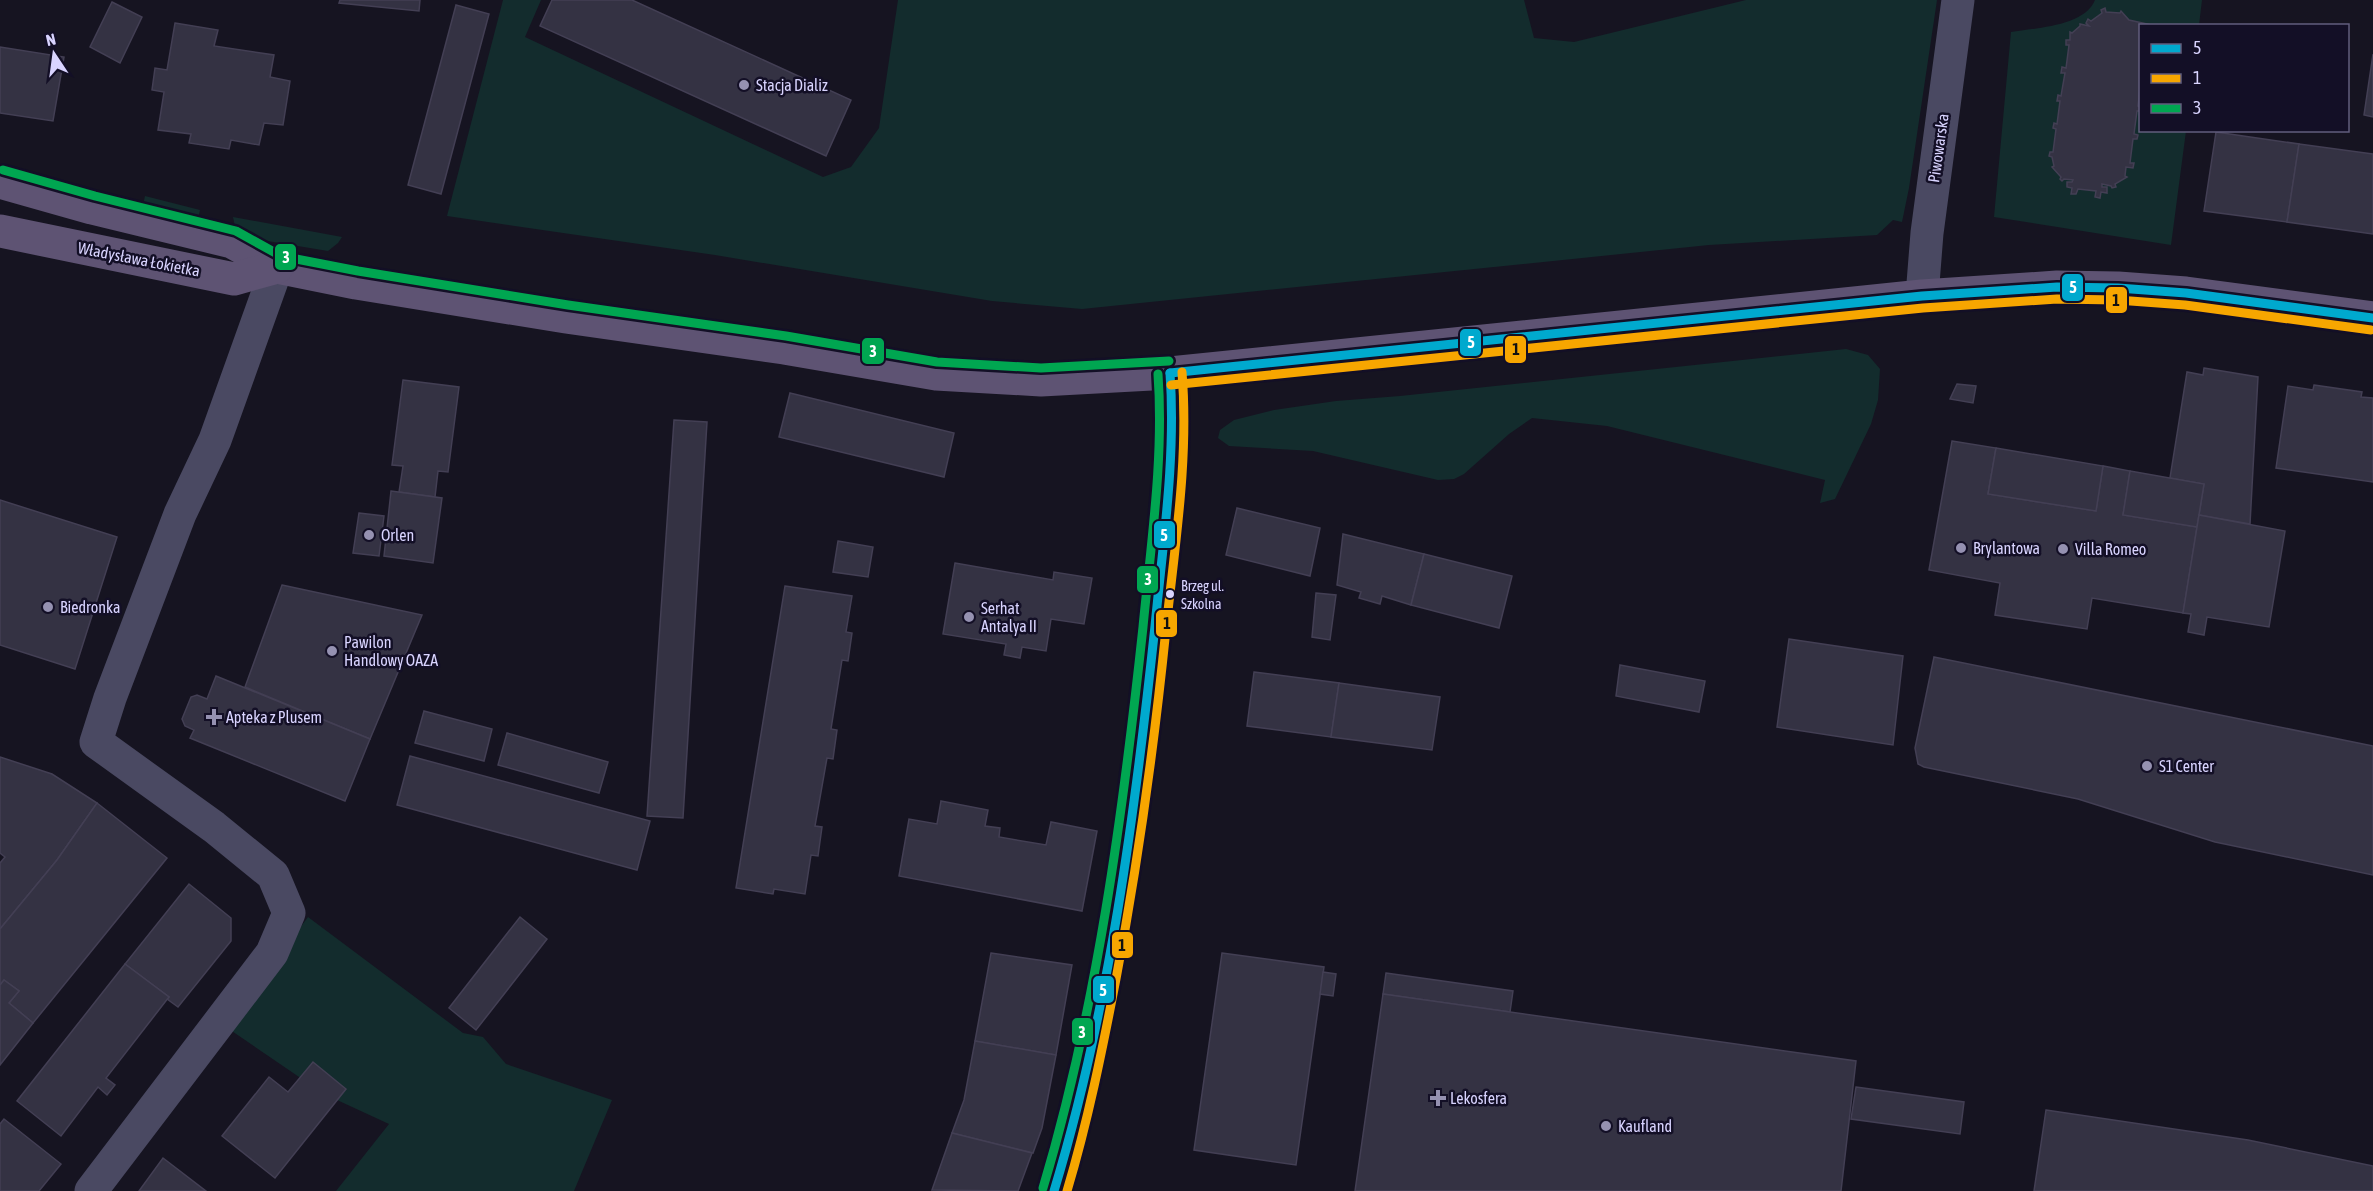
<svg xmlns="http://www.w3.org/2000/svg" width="2373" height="1191" font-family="'Asap Condensed',sans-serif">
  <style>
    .green { fill: #132c2d }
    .building { fill: #343243; stroke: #433f54; stroke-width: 1.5 }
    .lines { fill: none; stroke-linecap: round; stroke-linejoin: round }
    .minor { stroke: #4a4962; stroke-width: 33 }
    .major { stroke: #5e5373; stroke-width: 33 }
    .bus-1-casing { stroke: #130f26; stroke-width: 14 }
    .bus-2-casing { stroke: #130f26; stroke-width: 14 }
    .bus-3-casing { stroke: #130f26; stroke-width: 14 }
    .bus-1 { stroke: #00a9ce; stroke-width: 9 }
    .bus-2 { stroke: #f7a600; stroke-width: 9 }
    .bus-3 { stroke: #00a651; stroke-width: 9 }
    .poi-dot { fill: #9591b1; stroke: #130f26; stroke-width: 2 }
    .bus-dot { fill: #d9d4ff; stroke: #130f26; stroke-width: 2 }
    .labels { text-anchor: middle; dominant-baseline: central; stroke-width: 5; stroke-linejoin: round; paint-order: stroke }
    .bus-label { font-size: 14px; fill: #d9d4ff; stroke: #130f26; text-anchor: start }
    .poi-label { font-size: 16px; fill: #d9d4ff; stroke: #130f26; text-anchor: start }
    .street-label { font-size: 16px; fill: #d9d4ff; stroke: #130f26 }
    .line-badge { stroke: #130f26; stroke-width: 2 }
    .badge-label { font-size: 16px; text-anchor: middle; font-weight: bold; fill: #fff }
    .pale-badge-label { font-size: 16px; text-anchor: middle; font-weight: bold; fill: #111 }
  </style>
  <rect width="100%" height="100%" fill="#161421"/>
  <g class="green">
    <polygon points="503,0 541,0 525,37 823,177 851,167 879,128 898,0 1524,0 1534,38 1574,42 1746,0 1937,0 1909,188 1902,222 1893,220 1877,235 1709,245 1082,309 992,301 715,255 447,216"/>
    <path d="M2095 0H2202L2199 25 2140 26V130L2186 131 2171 245 1994 217 2011 32C2036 28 2085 26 2095 0Z"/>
    <polygon points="145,196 200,210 198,219 143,205"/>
    <polygon points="233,217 342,237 338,243 328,251 237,236"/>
    <polygon points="1846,349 1868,355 1880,369 1878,400 1871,424 1835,499 1820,503 1825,480 1607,426 1532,418 1509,434 1464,474 1454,479 1438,480 1313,451 1229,446 1218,438 1220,430 1234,420 1274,410 1336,401 1400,396"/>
    <polygon points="308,917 463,1033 483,1037 506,1064 612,1100 574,1191 336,1191 389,1124 324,1094 226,1027"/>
  </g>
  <g class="building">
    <polygon points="340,0 420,0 419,11 339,3"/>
    <polygon points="552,0 632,0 851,100 826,156 540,26"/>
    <polygon points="112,2 142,17 120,63 90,47"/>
    <polygon points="456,5 489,14 441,194 408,185"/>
    <polygon points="2105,8 2106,12 2120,13 2121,11 2129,20 2156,26 2140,26 2140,88 2138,106 2140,107 2140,111 2137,111 2134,134 2138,135 2137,139 2133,139 2130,163 2134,163 2133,168 2126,167 2125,176 2127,177 2115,184 2116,187 2112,188 2111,186 2102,184 2102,187 2107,187 2107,193 2101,192 2100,198 2095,197 2096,191 2078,189 2076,194 2071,194 2072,188 2067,187 2067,182 2072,182 2073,180 2064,179 2062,181 2060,179 2061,177 2052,167 2054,166 2052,157 2049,156 2050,152 2053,152 2056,129 2053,128 2054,123 2057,124 2060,101 2057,101 2058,95 2061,96 2065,73 2061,73 2062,67 2066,68 2069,45 2066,45 2066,40 2070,40 2070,32 2072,33 2080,26 2080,24 2089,26 2086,23 2088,19 2091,21 2102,13 2101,10"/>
    <polygon points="175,23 218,30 214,46 274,55 270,77 290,81 283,125 264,123 259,145 231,140 229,149 189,143 191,134 158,130 164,92 152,90 155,68 167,70"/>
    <polygon points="0,47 64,57 53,121 0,113"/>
    <polygon points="2373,54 2373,117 2364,115"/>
    <polygon points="2216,132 2299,144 2287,222 2204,211"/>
    <polygon points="2299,144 2373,154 2373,234 2287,222"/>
    <polygon points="2204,368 2258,377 2250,524 2199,515 2204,484 2170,478 2187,372 2203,375"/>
    <polygon points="403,380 459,387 448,472 438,471 435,497 399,492 403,466 392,465"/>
    <polygon points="1957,384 1976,386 1973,403 1950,399"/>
    <polygon points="2314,385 2362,392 2361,397 2373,398 2373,482 2276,468 2288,386 2313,390"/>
    <polygon points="790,393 954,433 944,477 779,437"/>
    <polygon points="674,420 707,422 683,818 647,816"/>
    <polygon points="1952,441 1996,448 1988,494 2096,511 2103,466 2130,471 2123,515 2197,527 2183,613 2092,598 2087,629 1995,615 2000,583 1929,570"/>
    <polygon points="1996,448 2103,466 2096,511 1988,494"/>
    <polygon points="2130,471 2204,484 2197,527 2123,515"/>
    <polygon points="391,491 442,498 433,563 384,556"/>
    <polygon points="0,500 117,537 75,669 0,645"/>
    <polygon points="1237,508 1320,528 1310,576 1226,555"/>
    <polygon points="359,513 384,516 379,556 353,553"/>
    <polygon points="2199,515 2285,531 2269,627 2207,617 2204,635 2188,632 2191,614 2183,613"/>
    <polygon points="1343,534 1424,554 1411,605 1382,596 1380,604 1359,598 1361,592 1337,585"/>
    <polygon points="838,541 873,547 868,577 833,572"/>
    <polygon points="1424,554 1512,576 1499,628 1411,605"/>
    <polygon points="955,563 1053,580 1054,572 1092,578 1084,624 1051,619 1046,651 1022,647 1020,658 1004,655 1006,644 943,634"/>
    <polygon points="282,585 422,615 370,739 245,687"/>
    <polygon points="785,586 852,596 846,632 852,633 848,661 842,660 831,729 837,730 833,759 827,758 815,826 822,827 818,856 811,855 805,894 774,889 773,894 736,888"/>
    <polygon points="1316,593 1336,595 1330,640 1312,637"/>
    <polygon points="1789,639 1903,656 1893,745 1777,727"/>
    <polygon points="1934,657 2373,746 2373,875 2215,842 2078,799 1924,767 1918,764 1915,748"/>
    <polygon points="1620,665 1705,681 1699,712 1616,696"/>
    <polygon points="1254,672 1339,683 1331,737 1247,726"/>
    <polygon points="216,676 370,739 345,801 190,738 194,730 185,726 182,719 191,697 197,695 207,699"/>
    <polygon points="1339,683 1440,697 1432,750 1331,737"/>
    <polygon points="424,711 492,729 484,761 415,743"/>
    <polygon points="507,733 608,762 599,793 498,765"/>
    <polygon points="410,756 650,821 637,870 397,805"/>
    <polygon points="0,757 52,774 97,803 57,860 0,929 0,863 5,857 0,853"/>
    <polygon points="941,801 988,810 985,826 1000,828 999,837 1046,845 1051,822 1097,831 1082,911 899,876 909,819 937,824"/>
    <polygon points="97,803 167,858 33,1023 9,1003 19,991 4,980 0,985 0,929 57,860"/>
    <polygon points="189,884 231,918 231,941 178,1007 167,999 169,997 125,964"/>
    <polygon points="520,917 547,939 476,1030 449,1008"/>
    <polygon points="991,953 1072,965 1056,1055 975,1041"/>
    <polygon points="1222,953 1324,967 1296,1165 1194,1150"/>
    <polygon points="125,964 169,997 106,1078 115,1085 107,1095 98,1087 61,1136 17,1101"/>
    <polygon points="1323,972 1336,974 1333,996 1320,994"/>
    <polygon points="1386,973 1513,991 1510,1012 1383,994"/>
    <polygon points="4,980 19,991 9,1003 33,1023 0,1065 0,985"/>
    <polygon points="1383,994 1856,1061 1841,1191 1355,1191"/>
    <polygon points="975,1041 1056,1055 1042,1128 1033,1153 952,1133 964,1100"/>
    <polygon points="313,1062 346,1089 275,1178 222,1136 269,1077 288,1092"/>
    <polygon points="1856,1087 1964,1102 1960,1134 1851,1119"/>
    <polygon points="2046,1110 2248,1140 2373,1166 2373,1191 2034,1191"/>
    <polygon points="4,1119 61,1164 39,1191 0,1191 0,1124"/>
    <polygon points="952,1133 1032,1153 1018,1191 932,1190"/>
    <polygon points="163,1158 206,1191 139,1191"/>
  </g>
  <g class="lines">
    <g class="minor">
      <polyline points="1922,296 1927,233 1958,0"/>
      <polyline points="91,1191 272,953 289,913 273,875 214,827 96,742 110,698 180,514 215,440 277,267"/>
      <path d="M1054 1191C1075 1125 1089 1057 1102 989 1138 812 1155 633 1171 454L1173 412 1170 373"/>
    </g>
    <g class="major">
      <polyline points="0,182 92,208 232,242 277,267 356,283 566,317 784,348 936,374 1041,380 1170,373 1922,296 2057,287 2118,288 2186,293 2373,318"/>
      <polyline points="0,231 234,279 277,267"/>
    </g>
    <defs>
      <g id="bus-1">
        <polyline points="1170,373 1922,296 2057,287 2118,288 2186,293 2373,318"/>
        <path d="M1054 1191C1109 1010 1135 813 1155 626 1163 542 1176 457 1170 373"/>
      </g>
      <g id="bus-2">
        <polyline points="1171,385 1923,308 2057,299 2117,300 2185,305 2371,330"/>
        <path d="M1067 1191C1088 1121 1102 1051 1116 979 1138 863 1154 747 1166 629 1175 544 1189 458 1182 372"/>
      </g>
      <g id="bus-3">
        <polyline points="3,170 95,196 236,231 281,256 358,271 568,305 786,336 937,362 1041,368 1169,361"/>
        <path d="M1043 1188C1097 1008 1123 813 1143 627 1151 543 1164 458 1158 374"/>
      </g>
    </defs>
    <use href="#bus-1" class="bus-1-casing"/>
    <use href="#bus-2" class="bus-2-casing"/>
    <use href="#bus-3" class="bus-3-casing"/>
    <use href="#bus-1" class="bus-1"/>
    <use href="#bus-2" class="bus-2"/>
    <use href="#bus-3" class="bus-3"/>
  </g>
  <g class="poi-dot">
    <circle cx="744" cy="85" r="6"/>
    <circle cx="369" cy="535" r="6"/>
    <circle cx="1961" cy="548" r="6"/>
    <circle cx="2063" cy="549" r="6"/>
    <circle cx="48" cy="607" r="6"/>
    <circle cx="969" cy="617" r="6"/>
    <circle cx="332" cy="651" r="6"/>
    <path d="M211 708h6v6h6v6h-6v6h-6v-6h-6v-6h6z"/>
    <circle cx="2147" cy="766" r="6"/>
    <path d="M1435 1089h6v6h6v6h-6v6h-6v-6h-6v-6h6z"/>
    <circle cx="1606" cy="1126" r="6"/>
  </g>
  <circle class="bus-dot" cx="1170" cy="594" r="5"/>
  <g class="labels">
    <g class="bus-label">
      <text x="1181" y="586">Brzeg ul.<tspan x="1181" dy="18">Szkolna</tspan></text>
    </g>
    <g class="poi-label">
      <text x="756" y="85">Stacja Dializ</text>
      <text x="381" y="535">Orlen</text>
      <text x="1973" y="548">Brylantowa</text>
      <text x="2075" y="549">Villa Romeo</text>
      <text x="60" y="607">Biedronka</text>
      <text x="981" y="608">Serhat<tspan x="981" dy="18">Antalya II</tspan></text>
      <text x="344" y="642">Pawilon<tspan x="344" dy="18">Handlowy OAZA</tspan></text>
      <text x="226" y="717">Apteka z Plusem</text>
      <text x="2159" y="766">S1 Center</text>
      <text x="1450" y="1098">Lekosfera</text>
      <text x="1618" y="1126">Kaufland</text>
    </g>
    <g class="street-label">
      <text transform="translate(1938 148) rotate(-82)">Piwowarska</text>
      <text transform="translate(139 259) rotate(11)">Władysława Łokietka</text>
    </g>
  </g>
  <g class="line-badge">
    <rect x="274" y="243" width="23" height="28" rx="6" fill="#00a651"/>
    <rect x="2061" y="273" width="23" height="29" rx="6" fill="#00a9ce"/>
    <rect x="2105" y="286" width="23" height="28" rx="6" fill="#f7a600"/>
    <rect x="1459" y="328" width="23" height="29" rx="6" fill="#00a9ce"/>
    <rect x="1504" y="335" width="23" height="29" rx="6" fill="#f7a600"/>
    <rect x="861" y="337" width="24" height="28" rx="6" fill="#00a651"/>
    <rect x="1153" y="520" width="23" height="29" rx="6" fill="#00a9ce"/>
    <rect x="1136" y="565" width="23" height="29" rx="6" fill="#00a651"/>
    <rect x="1155" y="609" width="23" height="29" rx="6" fill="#f7a600"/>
    <rect x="1111" y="931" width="23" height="28" rx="6" fill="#f7a600"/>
    <rect x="1092" y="975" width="23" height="29" rx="6" fill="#00a9ce"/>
    <rect x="1071" y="1017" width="23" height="29" rx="6" fill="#00a651"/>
  </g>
  <g class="badge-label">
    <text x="286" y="263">3</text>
    <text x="2073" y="293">5</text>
    <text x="1471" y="348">5</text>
    <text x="873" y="357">3</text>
    <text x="1164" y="541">5</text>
    <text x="1148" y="585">3</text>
    <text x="1103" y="996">5</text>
    <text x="1082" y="1038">3</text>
  </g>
  <g class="pale-badge-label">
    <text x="2116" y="306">1</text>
    <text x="1516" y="355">1</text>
    <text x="1167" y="629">1</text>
    <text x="1122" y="951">1</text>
  </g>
  <rect x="2139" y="24" width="210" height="108" fill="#130f26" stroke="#625e7d" stroke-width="1.5"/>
  <rect x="2151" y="44" width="30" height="9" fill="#00a9ce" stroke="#625e7d" stroke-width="1.5"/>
  <text x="2193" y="54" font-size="18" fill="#d9d4ff">5</text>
  <rect x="2151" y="74" width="30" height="9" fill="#f7a600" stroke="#625e7d" stroke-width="1.5"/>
  <text x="2193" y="84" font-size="18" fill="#d9d4ff">1</text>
  <rect x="2151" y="104" width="30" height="9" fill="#00a651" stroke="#625e7d" stroke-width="1.5"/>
  <text x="2193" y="114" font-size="18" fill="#d9d4ff">3</text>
  <g transform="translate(54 54) rotate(347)" stroke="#130f26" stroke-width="4.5" paint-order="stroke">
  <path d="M0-4.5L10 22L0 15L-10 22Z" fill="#d9d4ff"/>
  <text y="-9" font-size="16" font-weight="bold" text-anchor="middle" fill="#d9d4ff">N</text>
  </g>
</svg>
